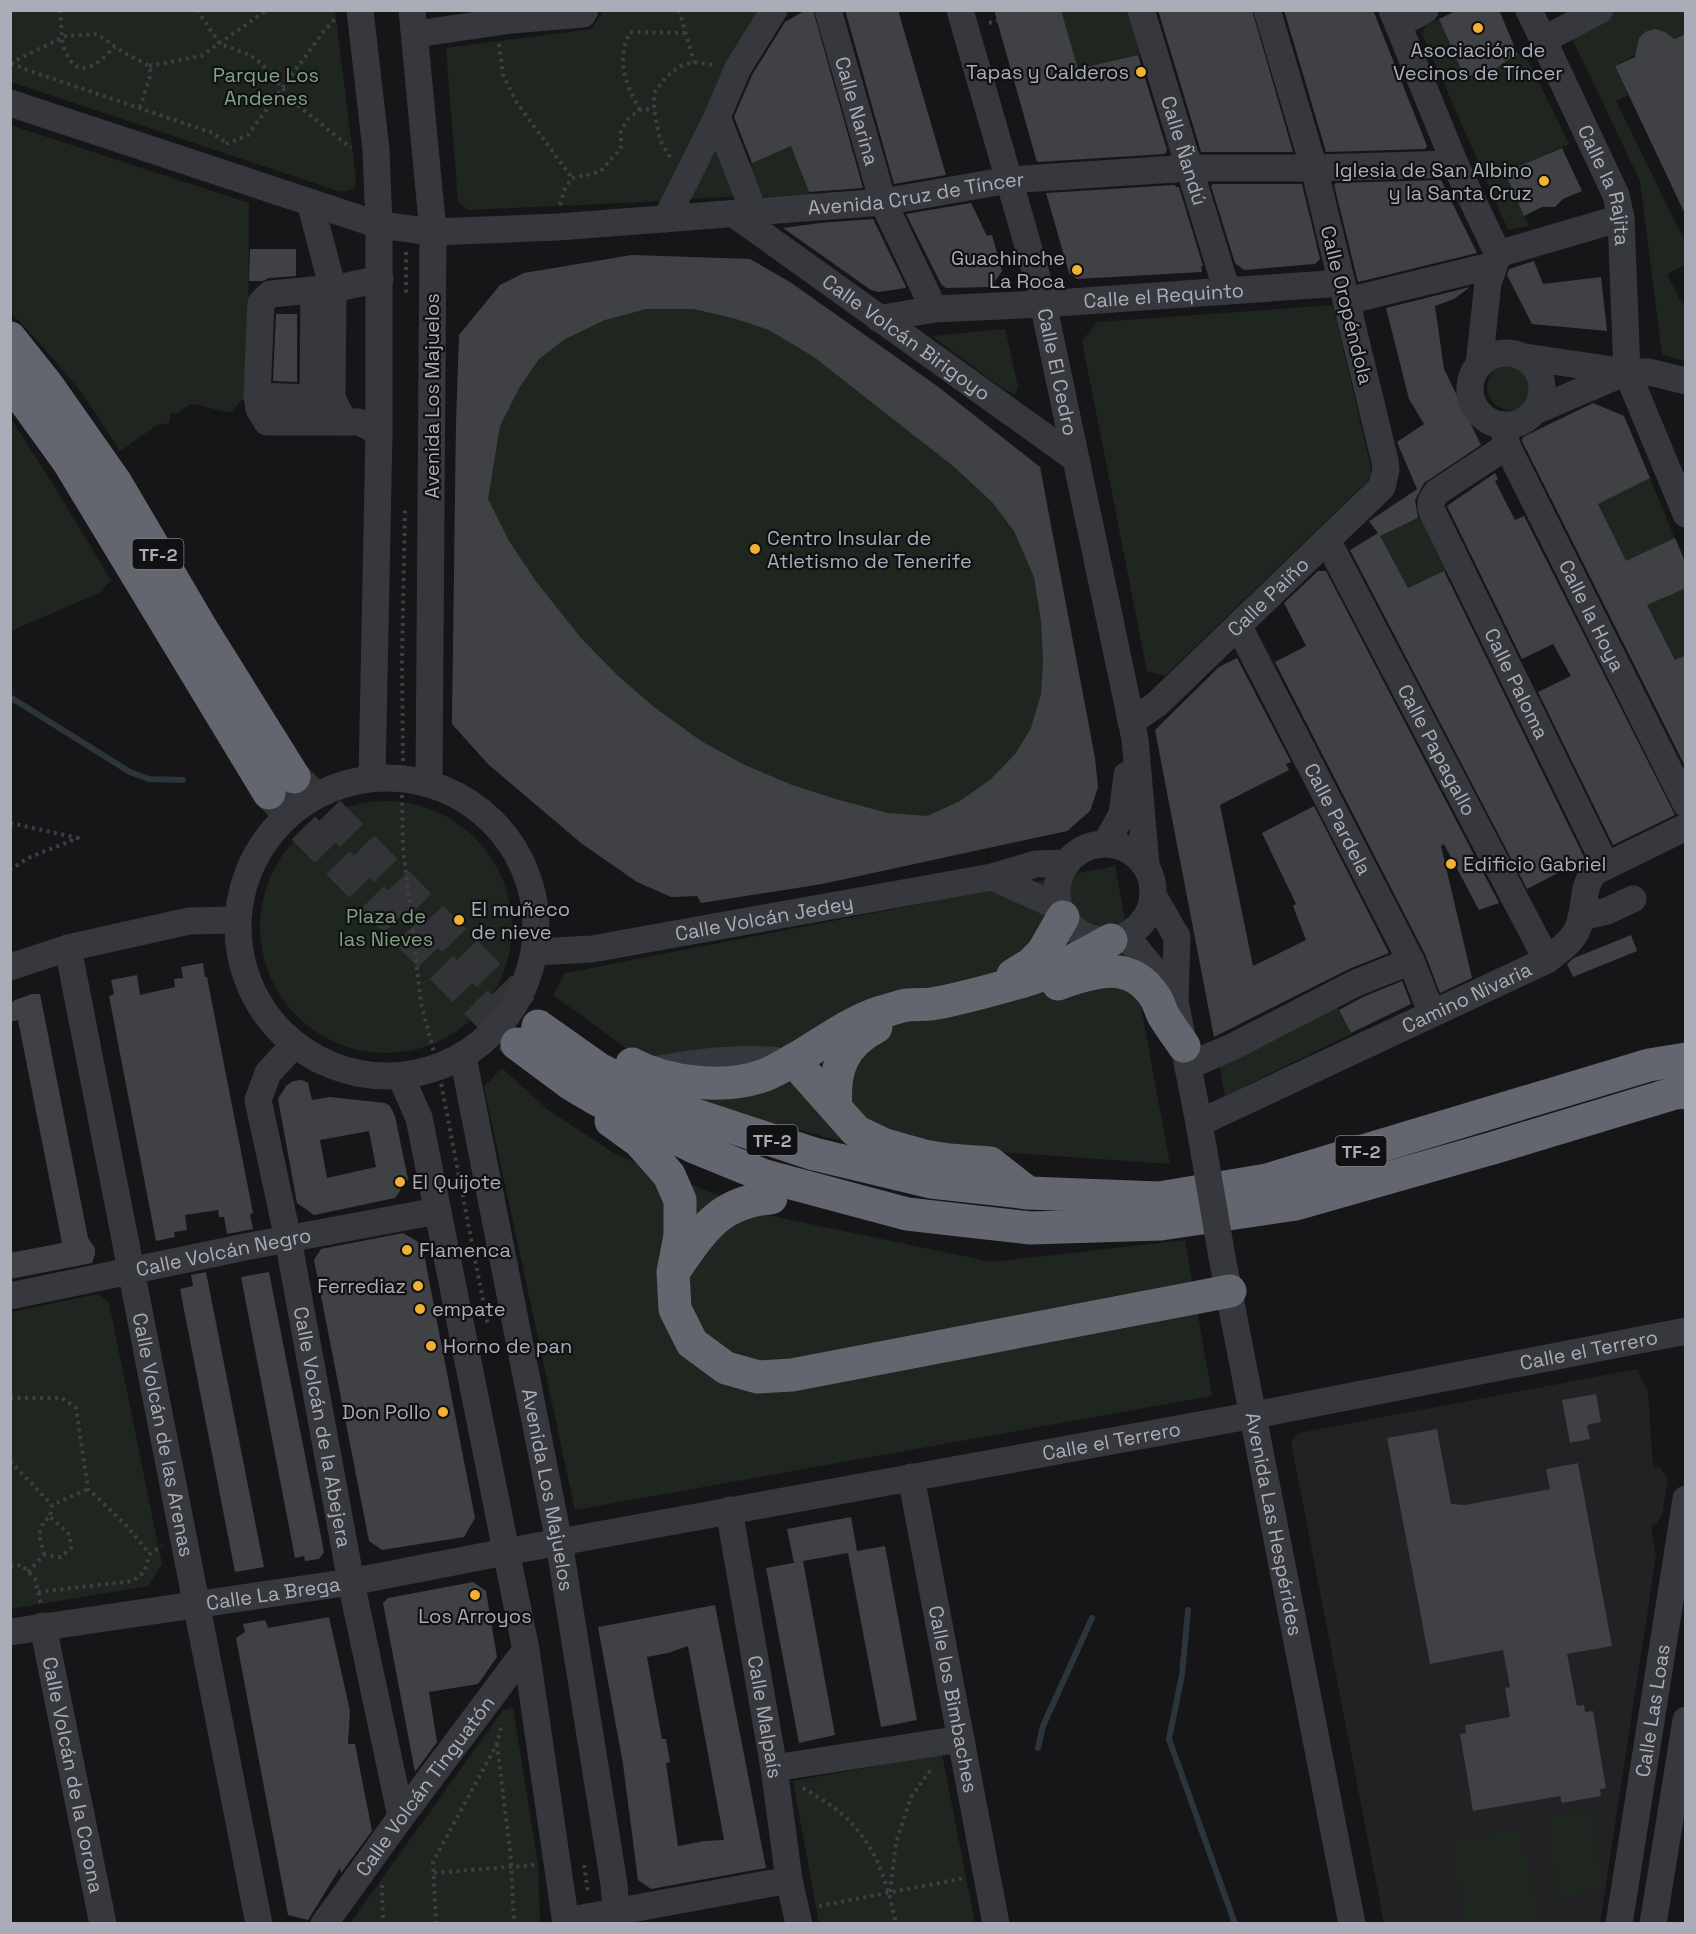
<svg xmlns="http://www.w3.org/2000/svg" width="1696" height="1934" font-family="'Space Grotesk',sans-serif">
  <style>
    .built { fill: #222225 }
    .green { fill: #1e261f }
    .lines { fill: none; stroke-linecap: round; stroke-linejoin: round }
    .stream { stroke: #2c353c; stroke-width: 6 }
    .building { fill: #404145; fill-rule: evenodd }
    .highway-tunnel { stroke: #333438; stroke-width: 33; stroke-dasharray: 33 16; stroke-linecap: butt }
    .path { stroke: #3d3f44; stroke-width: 4; stroke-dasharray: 3 4.5; stroke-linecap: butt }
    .minor { stroke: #37383d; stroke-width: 27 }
    .highway { stroke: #63666e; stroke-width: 33 }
    .minor-bridge { stroke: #37383d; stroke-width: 27 }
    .poi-dot { fill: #f2b134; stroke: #111113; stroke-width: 2 }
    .labels { text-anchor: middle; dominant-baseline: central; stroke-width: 4.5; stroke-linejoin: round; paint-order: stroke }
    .shield { fill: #111113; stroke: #7b7e86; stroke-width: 1.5 }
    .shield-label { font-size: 18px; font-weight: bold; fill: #a8adb8 }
    .poi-label { font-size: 20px; fill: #a8adb8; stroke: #111113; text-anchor: start }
    .park-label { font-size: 20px; fill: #7fa381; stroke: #111113 }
    .street-label { font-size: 20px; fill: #a8adb8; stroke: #111113 }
  </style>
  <rect width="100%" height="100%" fill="#161618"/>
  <polygon class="built" points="1637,1369 1648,1392 1653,1467 1660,1468 1668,1478 1662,1516 1657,1523 1651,1527 1656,1556 1600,1923 1384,1923 1291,1442 1299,1433"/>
  <g class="green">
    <polygon points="11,10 335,11 356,179 354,189 341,192 11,82"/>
    <polygon points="604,11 759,11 665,201 468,210 458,202 446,48 591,29"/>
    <polygon points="1061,11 1127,11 1142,54 1078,69"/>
    <polygon points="1612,11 1685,11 1685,34 1636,54 1615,66 1628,95 1616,101 1685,242 1685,265 1667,274 1683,306 1685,305 1685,361 1662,355 1640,181 1570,34"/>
    <polygon points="1439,19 1465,78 1477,73 1494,70 1507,60 1524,52 1569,144 1506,172 1529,226 1508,230 1422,34 1426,25"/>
    <path d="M10 125 249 203 248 394 231 412C216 411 204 405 190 404L178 413H171L169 423 157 425 120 451 82 393 36 339 11 313Z"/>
    <polygon points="717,132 743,196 683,199"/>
    <polygon points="791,146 810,195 755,197 744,166"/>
    <polygon points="632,255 750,259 937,386 1040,467 1095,758 1098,787 1090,811 1067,831 822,884 701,903 697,896 637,882 581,843 488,764 452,724 456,424 459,335 500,285 524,273"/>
    <polygon points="1333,305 1373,476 1165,676 1147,671 1082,341 1097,322"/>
    <polygon points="1005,329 1018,386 1015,395 995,383 932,336"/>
    <circle cx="1510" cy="387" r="23"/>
    <polygon points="11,419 51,481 111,580 99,593 11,631"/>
    <polygon points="1650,478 1675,539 1626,562 1598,504"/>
    <polygon points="1422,517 1449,569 1408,588 1379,535"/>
    <polygon points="1685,588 1685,655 1675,660 1647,605"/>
    <circle cx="386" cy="927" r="126"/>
    <polygon points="1115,866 1170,1164 841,1141 707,1107 553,995 565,973"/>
    <polygon points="1336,1004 1351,1034 1225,1096 1219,1063"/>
    <polygon points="502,1068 547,1109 617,1155 767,1215 992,1262 1185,1240 1212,1396 575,1510 484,1087"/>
    <polygon points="98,1294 109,1303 162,1564 148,1586 11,1609 11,1312"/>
    <polygon points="513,1707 538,1864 540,1923 350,1923 503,1710"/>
    <polygon points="942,1754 975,1923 819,1923 793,1781"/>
    <polygon points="1592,1809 1603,1891 1558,1898 1546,1816"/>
    <polygon points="1521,1828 1541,1923 1466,1923 1449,1843"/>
  </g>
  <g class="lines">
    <g class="stream">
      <polyline points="10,697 130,772 149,779 183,780"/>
      <polyline points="1188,1610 1182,1675 1169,1739 1235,1924"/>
      <polyline points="1038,1748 1043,1726 1092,1618"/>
    </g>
  </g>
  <g class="building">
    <polygon points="806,10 813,10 863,188 809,192 791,146 752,163 734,117 752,75 785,22"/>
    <polygon points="845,10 898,10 946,175 894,184"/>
    <polygon points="994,10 1061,10 1078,69 1138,55 1167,150 1165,154 1037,162"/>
    <polygon points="1158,10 1252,10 1293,152 1201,152"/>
    <polygon points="1284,10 1373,10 1427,146 1425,149 1326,152"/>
    <polygon points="1458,10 1499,10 1518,55 1507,60 1494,70 1476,73 1465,78 1439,19"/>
    <polygon points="1655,29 1665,32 1674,39 1686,34 1686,216 1615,66 1635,57 1639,38 1645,32"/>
    <polygon points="1562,148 1582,191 1563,199 1555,207 1542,207 1524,216 1505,172"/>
    <polygon points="1441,180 1477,253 1358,282 1334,185 1336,183"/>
    <polygon points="1213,184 1302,184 1320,259 1315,264 1244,270 1235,263 1211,186"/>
    <polygon points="1175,185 1176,187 1179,187 1203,266 1201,266 1202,272 1077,279 1069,273 1046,193"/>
    <polygon points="971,203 987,236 992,235 1002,271 991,287 946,288 941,284 906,214"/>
    <polygon points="873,219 906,287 905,288 879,292 871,290 783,228 820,223"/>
    <polygon points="250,249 296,249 296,276 269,278 263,281 249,281"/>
    <path d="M632 255 750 259 790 282 937 386 1040 467 1095 758 1098 787 1090 811 1067 831 822 884 701 903 697 896 671 897 637 882 581 843 488 764 452 724 456 424 459 335 500 285 524 273ZM646 309H694L736 319 769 330 814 357 953 466 992 502 1014 531 1034 577 1041 621 1043 661 1041 694 1031 728 1016 753 991 779 960 801 927 816 888 813 839 800 792 785 745 765 701 741 654 707 618 676 580 637 535 580 509 541 488 499 500 426 519 388 539 359 565 339 605 320Z"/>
    <polygon points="1534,261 1543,284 1601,277 1607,331 1532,324 1507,275 1509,269"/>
    <polygon points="1470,287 1454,299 1435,306 1444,369 1481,445 1424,483 1415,500 1418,518 1380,536 1408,588 1444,571 1585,859 1527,889 1350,550 1378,533 1369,521 1371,520 1417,489 1397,442 1424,424 1409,399 1386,308"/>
    <polygon points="276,314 297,314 297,382 273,381"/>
    <polygon points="1593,403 1624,416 1650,478 1598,504 1626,561 1675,538 1686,564 1686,588 1647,605 1675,660 1686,655 1686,768 1522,441 1523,437"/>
    <polygon points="1495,473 1498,479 1495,481 1515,520 1524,516 1675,815 1613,845 1538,692 1571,676 1553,644 1522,659 1447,506"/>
    <polygon points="1318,571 1326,571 1499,903 1479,910 1444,844 1441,846 1472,978 1440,993 1425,954 1275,662 1306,646 1284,603"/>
    <polygon points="1237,658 1291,762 1286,764 1289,770 1220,805 1253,966 1306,940 1293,906 1296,904 1262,833 1314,806 1389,953 1349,969 1214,1037 1155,730 1219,667"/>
    <polygon points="1631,935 1637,951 1573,977 1567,964 1574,958"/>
    <polygon points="203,963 205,977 207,977 253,1213 250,1214 253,1229 227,1234 224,1217 219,1217 218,1210 185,1215 187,1230 174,1232 175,1237 156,1241 109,996 114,994 111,980 137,975 140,995 175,987 174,979 183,978 181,967"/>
    <polygon points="1402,981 1411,1004 1351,1033 1339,1010 1363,997"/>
    <polygon points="32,994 40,994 88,1238 95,1248 95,1254 92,1263 10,1279 10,1253 62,1243 18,1020 10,1022 10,1004 15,1000"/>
    <path d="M302 1080 308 1083 312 1100 330 1097 385 1103 390 1106 395 1116 408 1179 395 1198 314 1215 297 1203 278 1099 286 1086 293 1081ZM369 1131 376 1167 327 1178 320 1140Z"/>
    <polygon points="403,1233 422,1244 475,1518 464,1537 382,1550 369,1541 314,1260 321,1249"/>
    <polygon points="206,1272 264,1567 235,1572 180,1289 193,1286 191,1275"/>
    <polygon points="269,1272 324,1552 319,1559 305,1561 304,1556 295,1558 241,1277"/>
    <polygon points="1596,1394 1601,1422 1587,1425 1590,1439 1570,1443 1562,1400"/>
    <polygon points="1437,1429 1451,1504 1465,1505 1550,1489 1546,1469 1578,1463 1612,1646 1567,1654 1577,1706 1584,1705 1585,1712 1593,1711 1606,1788 1600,1789 1601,1796 1562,1803 1560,1796 1473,1811 1460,1734 1466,1733 1465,1725 1510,1717 1505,1688 1510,1687 1503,1650 1430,1664 1387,1438"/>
    <polygon points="851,1517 857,1551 885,1546 917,1720 881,1727 848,1553 803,1561 835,1735 799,1743 766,1568 798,1562 794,1563 787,1529"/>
    <polygon points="473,1582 486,1591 497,1657 478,1684 429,1692 437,1742 415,1772 383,1603 388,1598"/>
    <path d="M715 1605 766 1868 651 1889 638 1880 623 1764 598 1627ZM688 1646 724 1840 704 1841 678 1846 666 1763 670 1762 666 1739H662L647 1657 668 1653Z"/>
    <polygon points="329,1617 350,1711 348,1744 355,1744 372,1831 341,1873 340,1868 308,1920 288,1915 236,1638 245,1632 243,1624 265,1620 268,1628"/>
  </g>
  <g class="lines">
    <g class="highway-tunnel">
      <polyline points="294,777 538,1026"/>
      <polyline points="269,793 517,1044"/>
    </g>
    <g class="path">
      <path d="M59 10C62 22 61 28 62 38 62 45 66 54 70 60 84 80 103 58 115 47"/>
      <polyline points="197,10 220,44 250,55 262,64 295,103 351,148"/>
      <polyline points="679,10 694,62"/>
      <polyline points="989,23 1037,10"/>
      <polyline points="499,44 503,75 517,103 572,178"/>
      <polyline points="10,63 66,36 97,34 123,52 149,66 151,73 140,107"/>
      <polyline points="11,63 27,70 213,133 226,143"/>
      <polyline points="149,66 201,56 267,10"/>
      <path d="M640 110C625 84 616 60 630 32L685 33"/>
      <polyline points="226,144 248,135 323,32 337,17"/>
      <polyline points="670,157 660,140 654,109 654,93 666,77 680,66 694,62 713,65"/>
      <polyline points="560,205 565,188 572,178 600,172 621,148 621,131 629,118 640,110 654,109"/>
      <polyline points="406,252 406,296"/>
      <polyline points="403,761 402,660 405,510"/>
      <polyline points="402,795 403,848 421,1003 438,1068 488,1326"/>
      <polyline points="10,823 78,838 28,858 10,870"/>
      <polyline points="10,1398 62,1398 76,1408 88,1489 125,1524 150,1554"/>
      <polyline points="10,1461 52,1505"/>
      <polyline points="44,1555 39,1534 44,1521 50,1517 52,1505 88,1489"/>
      <polyline points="10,1566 22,1565 35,1579 41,1605"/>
      <polyline points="28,1572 44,1555 61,1557 71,1548 70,1535 50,1517"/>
      <polyline points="38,1592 133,1581 144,1572 150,1554 162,1546"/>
      <polyline points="497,1744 511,1859 514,1924"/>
      <path d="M803 1788C816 1796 830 1804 842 1814 876 1844 887 1881 896 1924"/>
      <polyline points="584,1865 588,1893"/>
      <polyline points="434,1873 534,1865"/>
      <polyline points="382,1885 383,1924"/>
      <polyline points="890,1892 896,1843 911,1797 932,1768"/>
      <polyline points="819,1906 965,1878"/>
      <polyline points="436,1924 433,1862 497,1744 502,1723"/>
    </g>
    <g class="minor">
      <polyline points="360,10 376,150 379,225 379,432 372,778"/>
      <polyline points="412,10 433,232 429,783"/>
      <path id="s1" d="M828 10 883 202 934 309"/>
      <path id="s2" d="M960 10 1039 284 1135 739 1146 865"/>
      <path id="s3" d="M1141 10 1227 291"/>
      <polyline points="1392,10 1455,164 1498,254"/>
      <path id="s4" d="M1529 10 1616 195 1621 218 1627 372 1686 514"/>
      <polyline points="1398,25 1425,10"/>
      <polyline points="416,34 511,20 583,14 585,10"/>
      <polyline points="1543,40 1600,10"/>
      <path id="s5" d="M10 103 379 225 433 232 558 227 883 202 1009 180 1190 168H1314L1455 164"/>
      <polyline points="310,202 333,289 314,290 313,398 332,398"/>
      <polyline points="754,212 717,117 738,68 774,10"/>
      <path id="s6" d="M734 214 1076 459"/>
      <polyline points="666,219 717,117"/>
      <polyline points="1498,254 1621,218"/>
      <polyline points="1347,301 1494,265"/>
      <path id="s7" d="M879 319 934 309 1042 304 1342 283"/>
      <circle cx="1506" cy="389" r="36"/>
      <polyline points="1525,357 1627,372 1649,372 1686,381"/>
      <polyline points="1479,365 1488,283 1498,254"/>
      <polyline points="257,396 259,409 267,422 344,422"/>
      <polyline points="313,398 257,396 261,303 270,294 314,290"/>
      <polyline points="1537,410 1626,372"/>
      <path id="s8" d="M1503 426 1507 446 1686 804"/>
      <polyline points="379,432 359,422 344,422 332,398 333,289 380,279"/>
      <path id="s9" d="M1507 446 1437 492 1431 501V509L1606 866"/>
      <path id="s10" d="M1327 540 1547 960"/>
      <path id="s11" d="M1239 627 1411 961 1432 1014"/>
      <path id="s12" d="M1131 722 1157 704 1382 487 1386 470 1385 461 1314 168 1267 10"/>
      <circle cx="387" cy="927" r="149"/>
      <polyline points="1106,843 1122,814 1127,775"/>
      <circle cx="1105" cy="892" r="48"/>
      <polyline points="992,877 1059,907"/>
      <path id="s13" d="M1154 897 1177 937 1175 1001 1199 1123 1547 960C1558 951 1571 943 1577 930 1587 911 1580 890 1594 872L1686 827"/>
      <polyline points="1581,917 1607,911 1633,899"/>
      <polyline points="1126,936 1156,973 1175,1001"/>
      <path id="s14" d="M68 948 259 1924"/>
      <path id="s15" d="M535 952 592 949 992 877 1036 864 1067 863"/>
      <polyline points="10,967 68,948 189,921 237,920"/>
      <path id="s16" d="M293 1046 268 1073 258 1100 288 1239 351 1582 401 1817"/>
      <path id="s17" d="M463 1057 559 1542 614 1884 617 1924"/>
      <polyline points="1188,1066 1232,1047 1356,983 1411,961"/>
      <path d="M654 1070C695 1062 745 1056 787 1062"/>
      <polyline points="401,1077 419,1118 526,1650 566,1924"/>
      <path id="s18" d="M1222 1257 1352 1924"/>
      <path id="s19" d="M10 1296 245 1247 437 1211"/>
      <path id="s20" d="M911 1477 996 1924"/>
      <path id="s21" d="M729 1510 774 1768 789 1880 799 1924"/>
      <path id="s22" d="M43 1626 103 1924"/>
      <path id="s23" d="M10 1632 351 1582 505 1552 1254 1415 1686 1331"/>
      <polyline points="774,1768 961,1739"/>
      <polyline points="566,1921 789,1880"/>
      <path id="s24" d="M324 1924 401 1817 526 1650"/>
      <path id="s25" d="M1619 1924 1686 1499"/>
      <polyline points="1653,1924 1686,1720"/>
    </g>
    <g class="highway">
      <polyline points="10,338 48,386 116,483 203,631 294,777"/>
      <polyline points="10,381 68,461 269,793"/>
      <polyline points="1013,975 1031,964 1043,952 1063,917"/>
      <path d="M1058 984C1094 971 1131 959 1155 997 1159 1003 1160 1009 1163 1015 1169 1025 1177 1036 1184 1046"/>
      <polyline points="538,1026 599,1069 689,1113 814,1154 931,1182 1029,1193 1159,1198 1267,1180 1649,1065 1686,1059"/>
      <polyline points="517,1044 571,1084 598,1100 694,1147 765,1176 907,1214 1031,1228 1161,1224 1296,1204 1493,1148 1675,1093 1686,1092"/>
      <polyline points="793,1060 856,1131 885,1145 924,1156 949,1160 990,1163 1027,1192"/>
      <path d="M632 1064C668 1083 726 1090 765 1075 805 1058 839 1026 881 1012 890 1010 899 1006 908 1005 915 1004 923 1005 931 1004 958 1000 996 989 1024 981 1054 972 1083 955 1111 940"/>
      <path d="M836 1108C833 1070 842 1045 876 1027"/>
      <polyline points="611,1121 640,1142 669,1175 680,1200 680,1236 673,1272 675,1309 692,1343 726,1368 758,1377 792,1375 1230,1291"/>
      <path d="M676 1268C703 1230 720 1201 771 1198"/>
    </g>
    <polyline class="minor-bridge" points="1199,1123 1222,1257"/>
  </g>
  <g class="poi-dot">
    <circle cx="1478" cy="28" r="6"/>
    <circle cx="1141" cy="72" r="6"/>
    <circle cx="1544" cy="181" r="6"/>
    <circle cx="1077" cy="270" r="6"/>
    <circle cx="755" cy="549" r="6"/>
    <circle cx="1451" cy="864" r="6"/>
    <circle cx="459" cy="920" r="6"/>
    <circle cx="400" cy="1182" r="6"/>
    <circle cx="407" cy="1250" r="6"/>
    <circle cx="418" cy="1286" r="6"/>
    <circle cx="420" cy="1309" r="6"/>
    <circle cx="431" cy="1346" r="6"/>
    <circle cx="443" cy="1412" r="6"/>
    <circle cx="475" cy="1595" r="6"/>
  </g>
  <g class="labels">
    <g class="shield">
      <rect x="132.5" y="539" width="51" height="30" rx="4.5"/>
      <rect x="746.5" y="1125" width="51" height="30" rx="4.5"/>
      <rect x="1335.5" y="1136" width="51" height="30" rx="4.5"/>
    </g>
    <g class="shield-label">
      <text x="158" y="554">TF-2</text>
      <text x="772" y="1140">TF-2</text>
      <text x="1361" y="1151">TF-2</text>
    </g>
    <g class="poi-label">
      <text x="1478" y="50" text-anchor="middle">Asociación de<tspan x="1478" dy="23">Vecinos de Tíncer</tspan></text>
      <text x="1129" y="72" text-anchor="end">Tapas y Calderos</text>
      <text x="1532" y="170" text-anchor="end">Iglesia de San Albino<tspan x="1532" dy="23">y la Santa Cruz</tspan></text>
      <text x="1065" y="258" text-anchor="end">Guachinche<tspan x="1065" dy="23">La Roca</tspan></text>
      <text x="767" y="538">Centro Insular de<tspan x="767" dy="23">Atletismo de Tenerife</tspan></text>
      <text x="1463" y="864">Edificio Gabriel</text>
      <text x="471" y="909">El muñeco<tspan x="471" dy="23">de nieve</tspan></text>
      <text x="412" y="1182">El Quijote</text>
      <text x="419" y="1250">Flamenca</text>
      <text x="406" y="1286" text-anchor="end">Ferrediaz</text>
      <text x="432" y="1309">empate</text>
      <text x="443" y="1346">Horno de pan</text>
      <text x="431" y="1412" text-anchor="end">Don Pollo</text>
      <text x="475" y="1616" text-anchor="middle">Los Arroyos</text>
    </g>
    <g class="park-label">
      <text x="266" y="75">Parque Los<tspan x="266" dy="23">Andenes</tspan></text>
      <text x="386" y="916">Plaza de<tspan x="386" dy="23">las Nieves</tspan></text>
    </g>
    <g class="street-label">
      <text stroke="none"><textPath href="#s1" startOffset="105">Calle Narina</textPath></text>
      <text stroke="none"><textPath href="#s3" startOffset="147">Calle Ñandú</textPath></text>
      <text stroke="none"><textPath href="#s4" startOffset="192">Calle la Rajita</textPath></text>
      <text stroke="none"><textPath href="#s5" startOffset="928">Avenida Cruz de Tíncer</textPath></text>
      <text stroke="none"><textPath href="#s7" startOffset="286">Calle el Requinto</textPath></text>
      <text transform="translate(1347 305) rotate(76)">Calle Oropéndola</text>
      <text stroke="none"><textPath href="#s6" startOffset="212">Calle Volcán Birigoyo</textPath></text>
      <text stroke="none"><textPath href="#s2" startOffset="375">Calle El Cedro</textPath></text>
      <text transform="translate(432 396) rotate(-90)">Avenida Los Majuelos</text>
      <text stroke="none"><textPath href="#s12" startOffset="186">Calle Paiño</textPath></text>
      <text stroke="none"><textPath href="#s8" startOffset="210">Calle la Hoya</textPath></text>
      <text stroke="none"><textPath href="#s9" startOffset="297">Calle Paloma</textPath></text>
      <text stroke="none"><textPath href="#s10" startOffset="237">Calle Papagallo</textPath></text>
      <text stroke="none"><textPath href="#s11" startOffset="216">Calle Pardela</textPath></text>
      <text stroke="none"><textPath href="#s15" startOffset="232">Calle Volcán Jedey</textPath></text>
      <text stroke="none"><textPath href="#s13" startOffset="530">Camino Nivaria</textPath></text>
      <text stroke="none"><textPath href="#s19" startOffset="218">Calle Volcán Negro</textPath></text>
      <text stroke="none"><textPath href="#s23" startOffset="1604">Calle el Terrero</textPath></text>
      <text stroke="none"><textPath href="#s16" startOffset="399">Calle Volcán de la Abejera</textPath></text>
      <text stroke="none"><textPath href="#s14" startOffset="496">Calle Volcán de las Arenas</textPath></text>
      <text stroke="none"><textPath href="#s23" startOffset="1118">Calle el Terrero</textPath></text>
      <text stroke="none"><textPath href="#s17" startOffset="441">Avenida Los Majuelos</textPath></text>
      <text stroke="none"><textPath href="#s18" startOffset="272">Avenida Las Hespérides</textPath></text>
      <text stroke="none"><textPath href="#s23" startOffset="266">Calle La Brega</textPath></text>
      <text stroke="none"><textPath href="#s20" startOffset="226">Calle los Bimbaches</textPath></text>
      <text stroke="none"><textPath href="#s25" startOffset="216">Calle Las Loas</textPath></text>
      <text stroke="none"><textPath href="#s21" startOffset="210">Calle Malpaís</textPath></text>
      <text stroke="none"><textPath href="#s22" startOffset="152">Calle Volcán de la Corona</textPath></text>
      <text stroke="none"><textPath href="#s24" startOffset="171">Calle Volcán Tinguatón</textPath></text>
    </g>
  </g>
  <rect width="1696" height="1934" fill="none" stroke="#a8adb8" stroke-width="24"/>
</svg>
